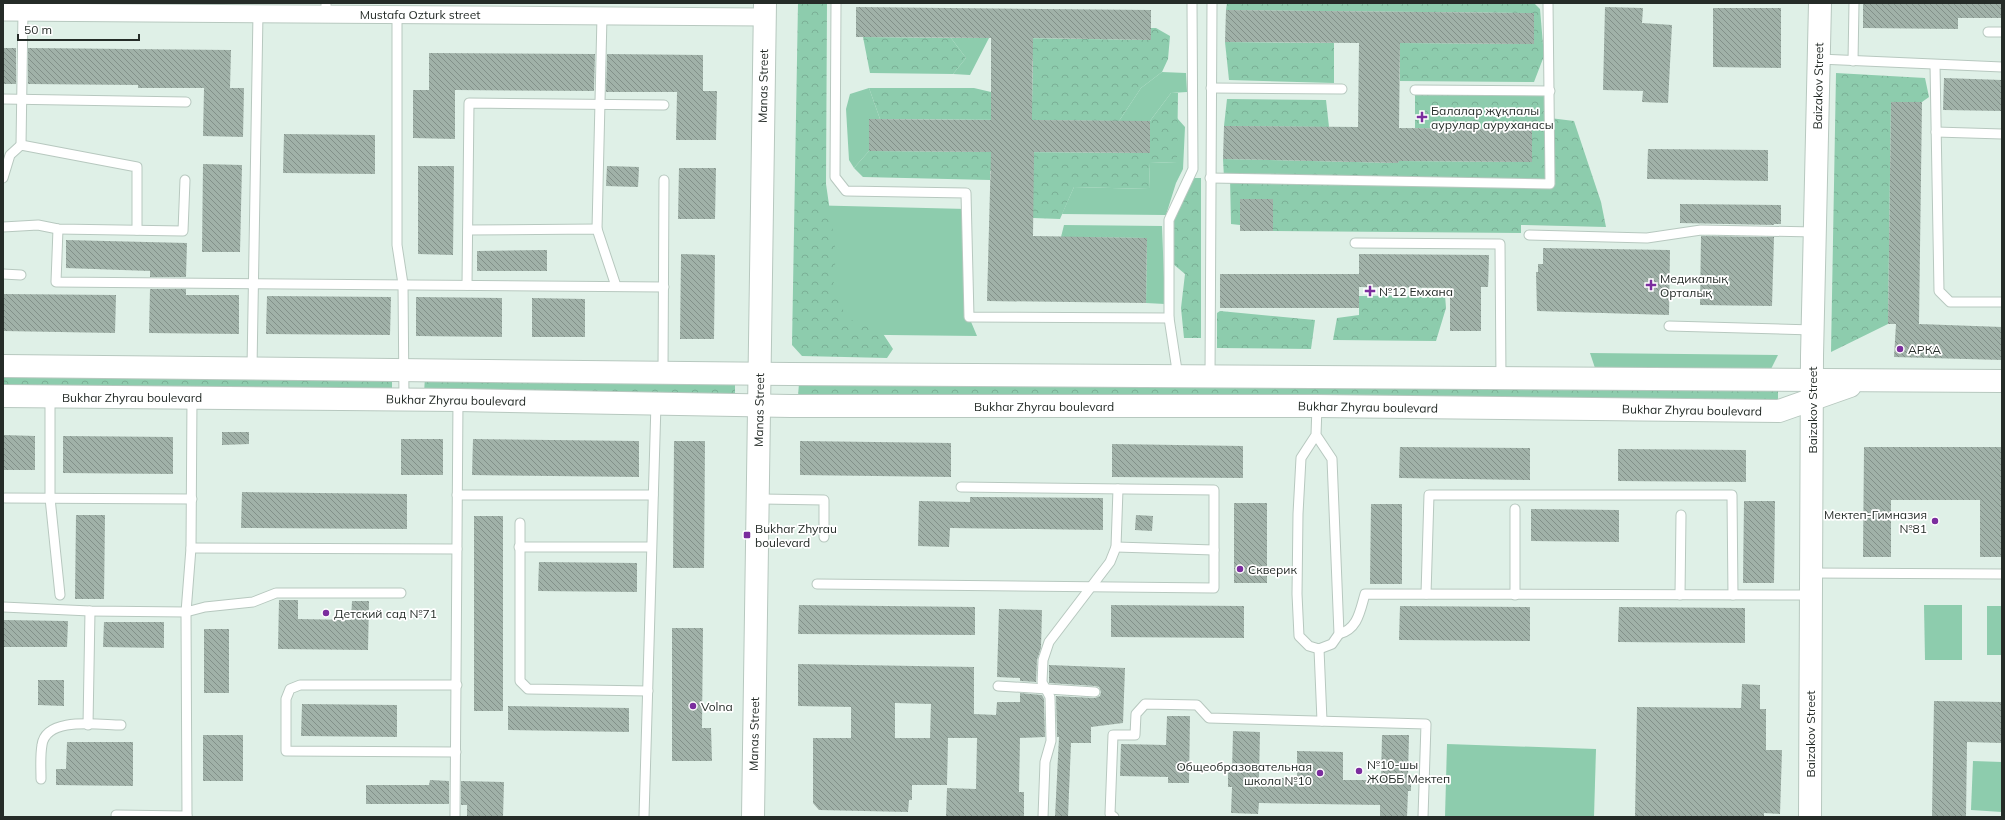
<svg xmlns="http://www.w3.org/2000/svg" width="2005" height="820" font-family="Mulish,sans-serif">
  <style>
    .green { fill: #8dccad }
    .forest { fill: url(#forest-crowns) }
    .building { fill: url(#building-back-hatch); fill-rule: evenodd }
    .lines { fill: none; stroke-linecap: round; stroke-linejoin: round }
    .lane-casing { stroke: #b7c8bf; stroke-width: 11 }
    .street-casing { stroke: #b7c8bf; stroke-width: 19 }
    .secondary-casing { stroke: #b7c8bf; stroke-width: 24 }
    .lane { stroke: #fff; stroke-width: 9 }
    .street { stroke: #fff; stroke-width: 17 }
    .secondary { stroke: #fff; stroke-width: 22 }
    .poi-dot { fill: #7b2d9e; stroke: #fff; stroke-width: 1.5 }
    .labels { text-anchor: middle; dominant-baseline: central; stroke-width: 3.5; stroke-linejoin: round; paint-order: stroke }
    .street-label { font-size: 12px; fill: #252c28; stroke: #fff }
    .poi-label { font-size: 12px; fill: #252c28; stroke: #fff; text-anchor: start }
  </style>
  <defs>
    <pattern id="forest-crowns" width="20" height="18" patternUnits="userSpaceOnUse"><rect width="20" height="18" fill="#8dccad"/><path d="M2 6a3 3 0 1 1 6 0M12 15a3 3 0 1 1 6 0" fill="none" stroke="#7aaf95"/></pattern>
    <pattern id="building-back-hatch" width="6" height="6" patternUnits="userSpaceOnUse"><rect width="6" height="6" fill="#a0b1a8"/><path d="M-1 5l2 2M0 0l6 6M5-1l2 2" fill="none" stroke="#829089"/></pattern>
  </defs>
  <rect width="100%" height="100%" fill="#dff0e7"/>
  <g class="green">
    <polygon points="951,38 989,38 970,75 953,74 966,58"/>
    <polygon points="1162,72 1186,73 1187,92 1171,93 1150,121 1119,121 1141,88"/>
    <polygon points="869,88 880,119 869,119 869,151 854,168 849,160 846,109 850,94"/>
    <polygon points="1177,118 1185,127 1183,169 1176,183 1166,215 1062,214 1074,187 1149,189 1150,163 1177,162"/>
    <polygon points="803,205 967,209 969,317 977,336 801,334"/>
    <polygon points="1064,225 1162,226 1165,304 1146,303 1147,238 1061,237"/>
    <polygon points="1590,353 1778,355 1771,369 1595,368"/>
    <polygon points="1924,605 1962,605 1962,660 1925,660"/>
    <rect x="1987" y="606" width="15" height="49"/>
    <polygon points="1447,744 1596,749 1594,817 1445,817"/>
    <polygon points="1973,761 2002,762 2002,812 1971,810"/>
  </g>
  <g class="forest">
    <polygon points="798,3 827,3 826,184 836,253 833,292 849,320 876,323 893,349 887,358 802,356 792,345"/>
    <polygon points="1227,3 1534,3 1540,9 1544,56 1534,82 1400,81 1400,43 1534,44 1534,13 1226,10"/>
    <polygon points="1151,28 1156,28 1170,36 1168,59 1162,72 1141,88 1119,121 1018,120 1018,105 1032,105 1033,60 1019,38 1151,40"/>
    <polygon points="863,37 951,38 966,58 953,74 870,73"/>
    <polygon points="1225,42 1334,43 1334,83 1229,80"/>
    <polygon points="1836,73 1925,78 1929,97 1922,102 1891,102 1888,324 1831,352"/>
    <polygon points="869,88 974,88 991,92 1006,120 880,119"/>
    <polygon points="1415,90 1550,91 1550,118 1574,121 1601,202 1606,227 1521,225 1521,233 1273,231 1273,199 1240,199 1240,225 1231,224 1230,178 1224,178 1223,159 1398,163 1399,161 1532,162 1532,129 1415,128"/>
    <polygon points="1171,93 1178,93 1177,162 1150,163 1149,189 1074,187 1060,219 1033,218 1018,152 1150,153 1150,121"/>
    <polygon points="1227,99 1326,100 1329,127 1224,126"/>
    <polygon points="869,151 1006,152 1006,171 990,171 990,180 863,177 854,168"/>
    <polygon points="1194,178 1201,178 1201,338 1184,338 1181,308 1185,274 1172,263 1174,219"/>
    <polygon points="1445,295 1446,308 1436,341 1333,340 1337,318 1359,315 1359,296"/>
    <polygon points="1220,311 1315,320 1311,349 1217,348 1217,313"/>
    <polygon points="3,374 392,378 392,392 3,388"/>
    <polygon points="425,378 735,382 735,396 424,392"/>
    <polygon points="799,382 1778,388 1778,404 798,397"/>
  </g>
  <g class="building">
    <polygon points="1863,3 2002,3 2002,18 1958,18 1958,29 1863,28"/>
    <polygon points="856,7 1151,10 1151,40 1033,38 1032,120 1150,121 1150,153 1034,152 1033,236 1147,238 1146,303 987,301 991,152 869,151 869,119 991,120 991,38 856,37"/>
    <polygon points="1605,7 1643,8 1642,23 1672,25 1668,103 1642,102 1643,91 1603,90"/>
    <polygon points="1713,8 1781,8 1781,68 1713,67"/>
    <polygon points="1226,10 1534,13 1534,44 1400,43 1399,128 1532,129 1532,162 1399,161 1398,163 1223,159 1224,126 1358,127 1359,43 1225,42"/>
    <rect x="3" y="48" width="13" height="36"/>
    <polygon points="28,48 231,50 230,88 244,88 243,137 203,136 204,88 138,88 138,85 28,84"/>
    <polygon points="429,53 595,54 594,91 455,90 455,139 413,138 413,90 429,90"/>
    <polygon points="607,54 703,55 703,91 717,91 716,140 676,140 677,92 606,92"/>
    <polygon points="1944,78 2002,80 2002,111 1943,110"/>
    <polygon points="1891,102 1922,102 1919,324 2002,327 2002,360 1894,357 1896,324 1888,324"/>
    <polygon points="284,134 375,135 375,174 283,173"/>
    <polygon points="1648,149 1768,150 1768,181 1647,179"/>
    <polygon points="203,164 242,165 240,252 202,252"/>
    <polygon points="418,166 454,166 453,255 418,254"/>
    <polygon points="607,166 639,167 638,187 606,186"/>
    <polygon points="679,168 716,168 715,219 678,219"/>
    <rect x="1240" y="199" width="33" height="32"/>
    <polygon points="1680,204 1781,205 1781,224 1774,224 1774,225 1680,223"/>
    <polygon points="1701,236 1774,237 1772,306 1700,305"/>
    <polygon points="66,240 187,243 186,277 150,277 150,271 66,268"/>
    <polygon points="1543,248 1670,250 1669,315 1537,311 1536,272 1538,272 1538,264 1543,264"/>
    <polygon points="547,250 547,271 477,271 477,251"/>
    <polygon points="681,254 715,255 714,339 680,339"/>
    <polygon points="1359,254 1489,255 1488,287 1481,287 1481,331 1450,331 1450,288 1359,287 1359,308 1220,308 1220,274 1359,274"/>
    <polygon points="150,289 186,289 186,295 239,295 239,334 149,333"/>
    <polygon points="3,294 116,295 115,333 3,331"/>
    <polygon points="267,296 391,297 390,335 266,334"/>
    <polygon points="416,297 502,298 502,337 416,336"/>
    <polygon points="532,298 585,299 585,337 532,337"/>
    <polygon points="222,432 249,432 249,444 222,445"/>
    <polygon points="3,435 35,436 35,470 3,470"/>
    <polygon points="63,436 173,437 173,474 63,473"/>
    <rect x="401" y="439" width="42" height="36"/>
    <polygon points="473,439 639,441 639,477 472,475"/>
    <polygon points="674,441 705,441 704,568 673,568"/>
    <polygon points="800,441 951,443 951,477 800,475"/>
    <polygon points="1112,444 1243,446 1243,478 1112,477"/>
    <polygon points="1400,447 1530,448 1530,480 1399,478"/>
    <polygon points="1864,447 2002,447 2002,557 1980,557 1980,500 1891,500 1891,557 1863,557"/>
    <polygon points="1618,449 1746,450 1746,482 1618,481"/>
    <polygon points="242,492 407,494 407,529 241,528"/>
    <polygon points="970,497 1103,498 1103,530 950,528 949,547 918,546 919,501 970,502"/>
    <polygon points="1744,501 1775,501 1774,583 1743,583"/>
    <rect x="1234" y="503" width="33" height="80"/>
    <polygon points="1371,504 1402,504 1402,584 1370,584"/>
    <polygon points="1531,509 1619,510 1619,542 1531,541"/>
    <polygon points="76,515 105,515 104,599 75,599"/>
    <polygon points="1136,515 1153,516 1152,531 1135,530"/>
    <rect x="474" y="516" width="29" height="195"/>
    <polygon points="539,562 637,563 637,592 538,591"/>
    <polygon points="279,600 298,600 298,619 351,620 352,601 369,601 368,650 278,649"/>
    <polygon points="799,605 975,607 975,635 798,634"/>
    <polygon points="1111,605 1244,606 1244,638 1111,637"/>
    <polygon points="1400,606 1530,607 1530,641 1399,640"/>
    <polygon points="1619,607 1745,608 1745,643 1618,642"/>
    <polygon points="999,609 1042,610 1041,648 1037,660 1036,682 1020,681 1020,678 997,677"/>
    <polygon points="4,620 68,621 67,647 4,647"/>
    <polygon points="104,622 164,622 164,648 103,647"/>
    <polygon points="672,628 703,628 702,728 711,728 712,761 672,761"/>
    <rect x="204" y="629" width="25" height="64"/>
    <path d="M798 664 974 667V714L996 715 997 702H1020V693L1042 695 1044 699 1045 737 1020 738 1019 792H1024V817H946L947 788 976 789 977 738H948L947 785H912V800H909L908 812 819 810 813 803V738H851V707L798 706ZM895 703 931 704 930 738H895Z"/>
    <polygon points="1049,665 1125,668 1123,723 1091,727 1091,743 1071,743 1068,817 1055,817 1059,737 1057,737 1056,696 1095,698 1100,696 1101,692 1099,687 1095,686 1049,683"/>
    <polygon points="38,680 64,680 64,706 38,705"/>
    <polygon points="1742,684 1760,685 1760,709 1766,709 1766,750 1782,750 1780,814 1764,813 1764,817 1635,817 1637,707 1741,708"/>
    <polygon points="1934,701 2002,702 2002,743 1967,742 1966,817 1932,817"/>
    <polygon points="302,704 397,705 397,737 301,736"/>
    <polygon points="508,706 629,708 629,732 508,730"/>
    <polygon points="1167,716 1190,716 1189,783 1168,783 1168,777 1120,776 1121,744 1166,745"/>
    <polygon points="1233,731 1260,732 1259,778 1297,778 1297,751 1343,752 1343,780 1381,780 1382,735 1409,735 1408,776 1411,776 1411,791 1408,791 1407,817 1380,817 1380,805 1259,803 1258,814 1231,813 1232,787 1228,787 1228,771 1232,771"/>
    <rect x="203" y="735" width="40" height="46"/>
    <polygon points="67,742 133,742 133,786 56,785 56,769 66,769"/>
    <polygon points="430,780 449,781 449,804 366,804 366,785 429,785"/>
    <polygon points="461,781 504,782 503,817 467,817 467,805 461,805"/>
  </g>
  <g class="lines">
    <defs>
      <g id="lane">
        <polyline points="836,3 835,177 846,191 966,193 969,317 1169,318"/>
        <polyline points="326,13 326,3"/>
        <polyline points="397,14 397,245 403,284 404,399"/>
        <polyline points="1988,32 2002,32"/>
        <polyline points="1819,59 2002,67"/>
        <polyline points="1853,61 1854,3"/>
        <polyline points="1935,65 1939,291 1950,302 2002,302"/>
        <polyline points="1211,88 1342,89"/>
        <polyline points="1415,90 1550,91"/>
        <polyline points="3,99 186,102"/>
        <polyline points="1936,132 2002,134"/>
        <polyline points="21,145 23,12"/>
        <polyline points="3,178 10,155 21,145 137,167 137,230"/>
        <polyline points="1210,178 1550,184 1548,3"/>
        <polyline points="3,227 38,225 58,229 183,231 185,180"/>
        <polyline points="58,229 56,282 664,287"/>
        <polyline points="597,229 602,16"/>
        <polyline points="468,230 597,229 616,286"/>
        <polyline points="1529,235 1647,238 1701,230 1815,232"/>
        <polyline points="1355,243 1500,244 1501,379"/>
        <polyline points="3,274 21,275"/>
        <polyline points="467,285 469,103 664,105"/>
        <polyline points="1669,326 1813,330"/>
        <polyline points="252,368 258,13"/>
        <polyline points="663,372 664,180"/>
        <polyline points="1178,377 1169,318 1169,220 1193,169 1192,3"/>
        <polyline points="1210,377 1212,3"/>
        <polyline points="50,396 50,498 60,595"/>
        <polyline points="1316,435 1332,459 1339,634 1332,644 1319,649 1309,646 1299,636 1297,594 1298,514 1301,458 1316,435 1317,406"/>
        <polyline points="457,495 653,495"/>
        <polyline points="5,498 192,499"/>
        <polyline points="758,499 824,500 824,537"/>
        <polyline points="1515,509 1515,595"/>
        <polyline points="520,523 520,681 528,689 648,691"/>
        <polyline points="519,547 651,547"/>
        <polyline points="1116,547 1214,550"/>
        <polyline points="191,548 457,549"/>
        <polyline points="1810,573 2002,574"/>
        <polyline points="817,584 1214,588 1214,490 961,487"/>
        <polyline points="1426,594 1429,495 1732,495 1733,595"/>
        <polyline points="1680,595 1681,515"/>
        <polyline points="3,607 90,611 186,612 205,607 253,602 276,593 401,593"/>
        <path d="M1339 634C1358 629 1360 611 1365 594L1811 595"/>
        <polyline points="1319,649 1322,721"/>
        <polyline points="998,686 1095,692"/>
        <polyline points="88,725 90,611"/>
        <polyline points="456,752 286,751 286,699 290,689 300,685 457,685"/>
        <path d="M41 779C41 768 40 756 42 745 46 716 99 725 121 725"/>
        <polyline points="116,815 187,816"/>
        <polyline points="187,817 186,612 191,548 192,398"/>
        <polyline points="455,817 458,400"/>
        <polyline points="644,817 656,403"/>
        <polyline points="1043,817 1045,762 1051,741 1050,697 1042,682 1043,660 1049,642 1110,562 1116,547 1118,489"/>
        <polyline points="1114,817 1110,814 1113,735 1135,735 1136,714 1145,704 1197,705 1209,718 1426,724 1423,817"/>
      </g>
      <polyline id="street" points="3,12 764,17"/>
      <g id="secondary">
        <polyline points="3,366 791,374 2002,381"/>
        <polyline points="3,396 458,400 791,406 1317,406 1779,411 1850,386"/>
        <polyline points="753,817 765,3"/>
        <polyline points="1810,817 1812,356 1820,3"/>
      </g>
    </defs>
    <use href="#lane" class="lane-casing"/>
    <use href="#street" class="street-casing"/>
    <use href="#secondary" class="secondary-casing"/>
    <use href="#lane" class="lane"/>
    <use href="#street" class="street"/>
    <use href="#secondary" class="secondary"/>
  </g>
  <g class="poi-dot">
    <path d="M1420 111h4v4h4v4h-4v4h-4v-4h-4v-4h4z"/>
    <path d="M1649 279h4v4h4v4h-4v4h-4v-4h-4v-4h4z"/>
    <path d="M1368 285h4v4h4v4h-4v4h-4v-4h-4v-4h4z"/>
    <circle cx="1900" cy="349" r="4"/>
    <circle cx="1935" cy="521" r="4"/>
    <rect x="743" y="531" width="8" height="8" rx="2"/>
    <circle cx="1240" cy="569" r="4"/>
    <circle cx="326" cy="613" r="4"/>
    <circle cx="693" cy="706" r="4"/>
    <circle cx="1359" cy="771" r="4"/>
    <circle cx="1320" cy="773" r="4"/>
  </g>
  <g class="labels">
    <g class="street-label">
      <text x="420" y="14">Mustafa Ozturk street</text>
      <text transform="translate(763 86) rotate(-89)">Manas Street</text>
      <text transform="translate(1818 86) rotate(-89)">Baizakov Street</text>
      <text x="132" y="397">Bukhar Zhyrau boulevard</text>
      <text transform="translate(456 400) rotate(1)">Bukhar Zhyrau boulevard</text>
      <text x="1044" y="406">Bukhar Zhyrau boulevard</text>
      <text transform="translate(1368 407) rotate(1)">Bukhar Zhyrau boulevard</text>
      <text transform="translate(759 410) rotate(-89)">Manas Street</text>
      <text transform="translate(1692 410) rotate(1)">Bukhar Zhyrau boulevard</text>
      <text transform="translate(1812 410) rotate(-90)">Baizakov Street</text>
      <text transform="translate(754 734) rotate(-89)">Manas Street</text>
      <text transform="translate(1810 734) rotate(-90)">Baizakov Street</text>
    </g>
    <g class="poi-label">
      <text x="1431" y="110">Балалар жұқпалы<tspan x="1431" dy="14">аурулар ауруханасы</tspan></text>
      <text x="1660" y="278">Медикалық<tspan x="1660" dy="14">Орталық</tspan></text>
      <text x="1379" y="291">№12 Емхана</text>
      <text x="1908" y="349">АРКА</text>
      <text x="1927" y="514" text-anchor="end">Мектеп-Гимназия<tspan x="1927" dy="14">№81</tspan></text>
      <text x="755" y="528">Bukhar Zhyrau<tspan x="755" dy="14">boulevard</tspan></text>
      <text x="1248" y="569">Скверик</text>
      <text x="334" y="613">Детский сад №71</text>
      <text x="701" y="706">Volna</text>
      <text x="1367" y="764">№10-шы<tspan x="1367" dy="14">ЖОББ Мектеп</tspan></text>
      <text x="1312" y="766" text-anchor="end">Общеобразовательная<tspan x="1312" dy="14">школа №10</tspan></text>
    </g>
  </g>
  <rect width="2005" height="820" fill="none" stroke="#252c28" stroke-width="8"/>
  <path d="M18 34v6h121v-6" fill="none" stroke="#252c28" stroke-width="2"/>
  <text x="24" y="34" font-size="12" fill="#252c28" stroke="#ffffff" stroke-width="3" paint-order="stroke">50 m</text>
</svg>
